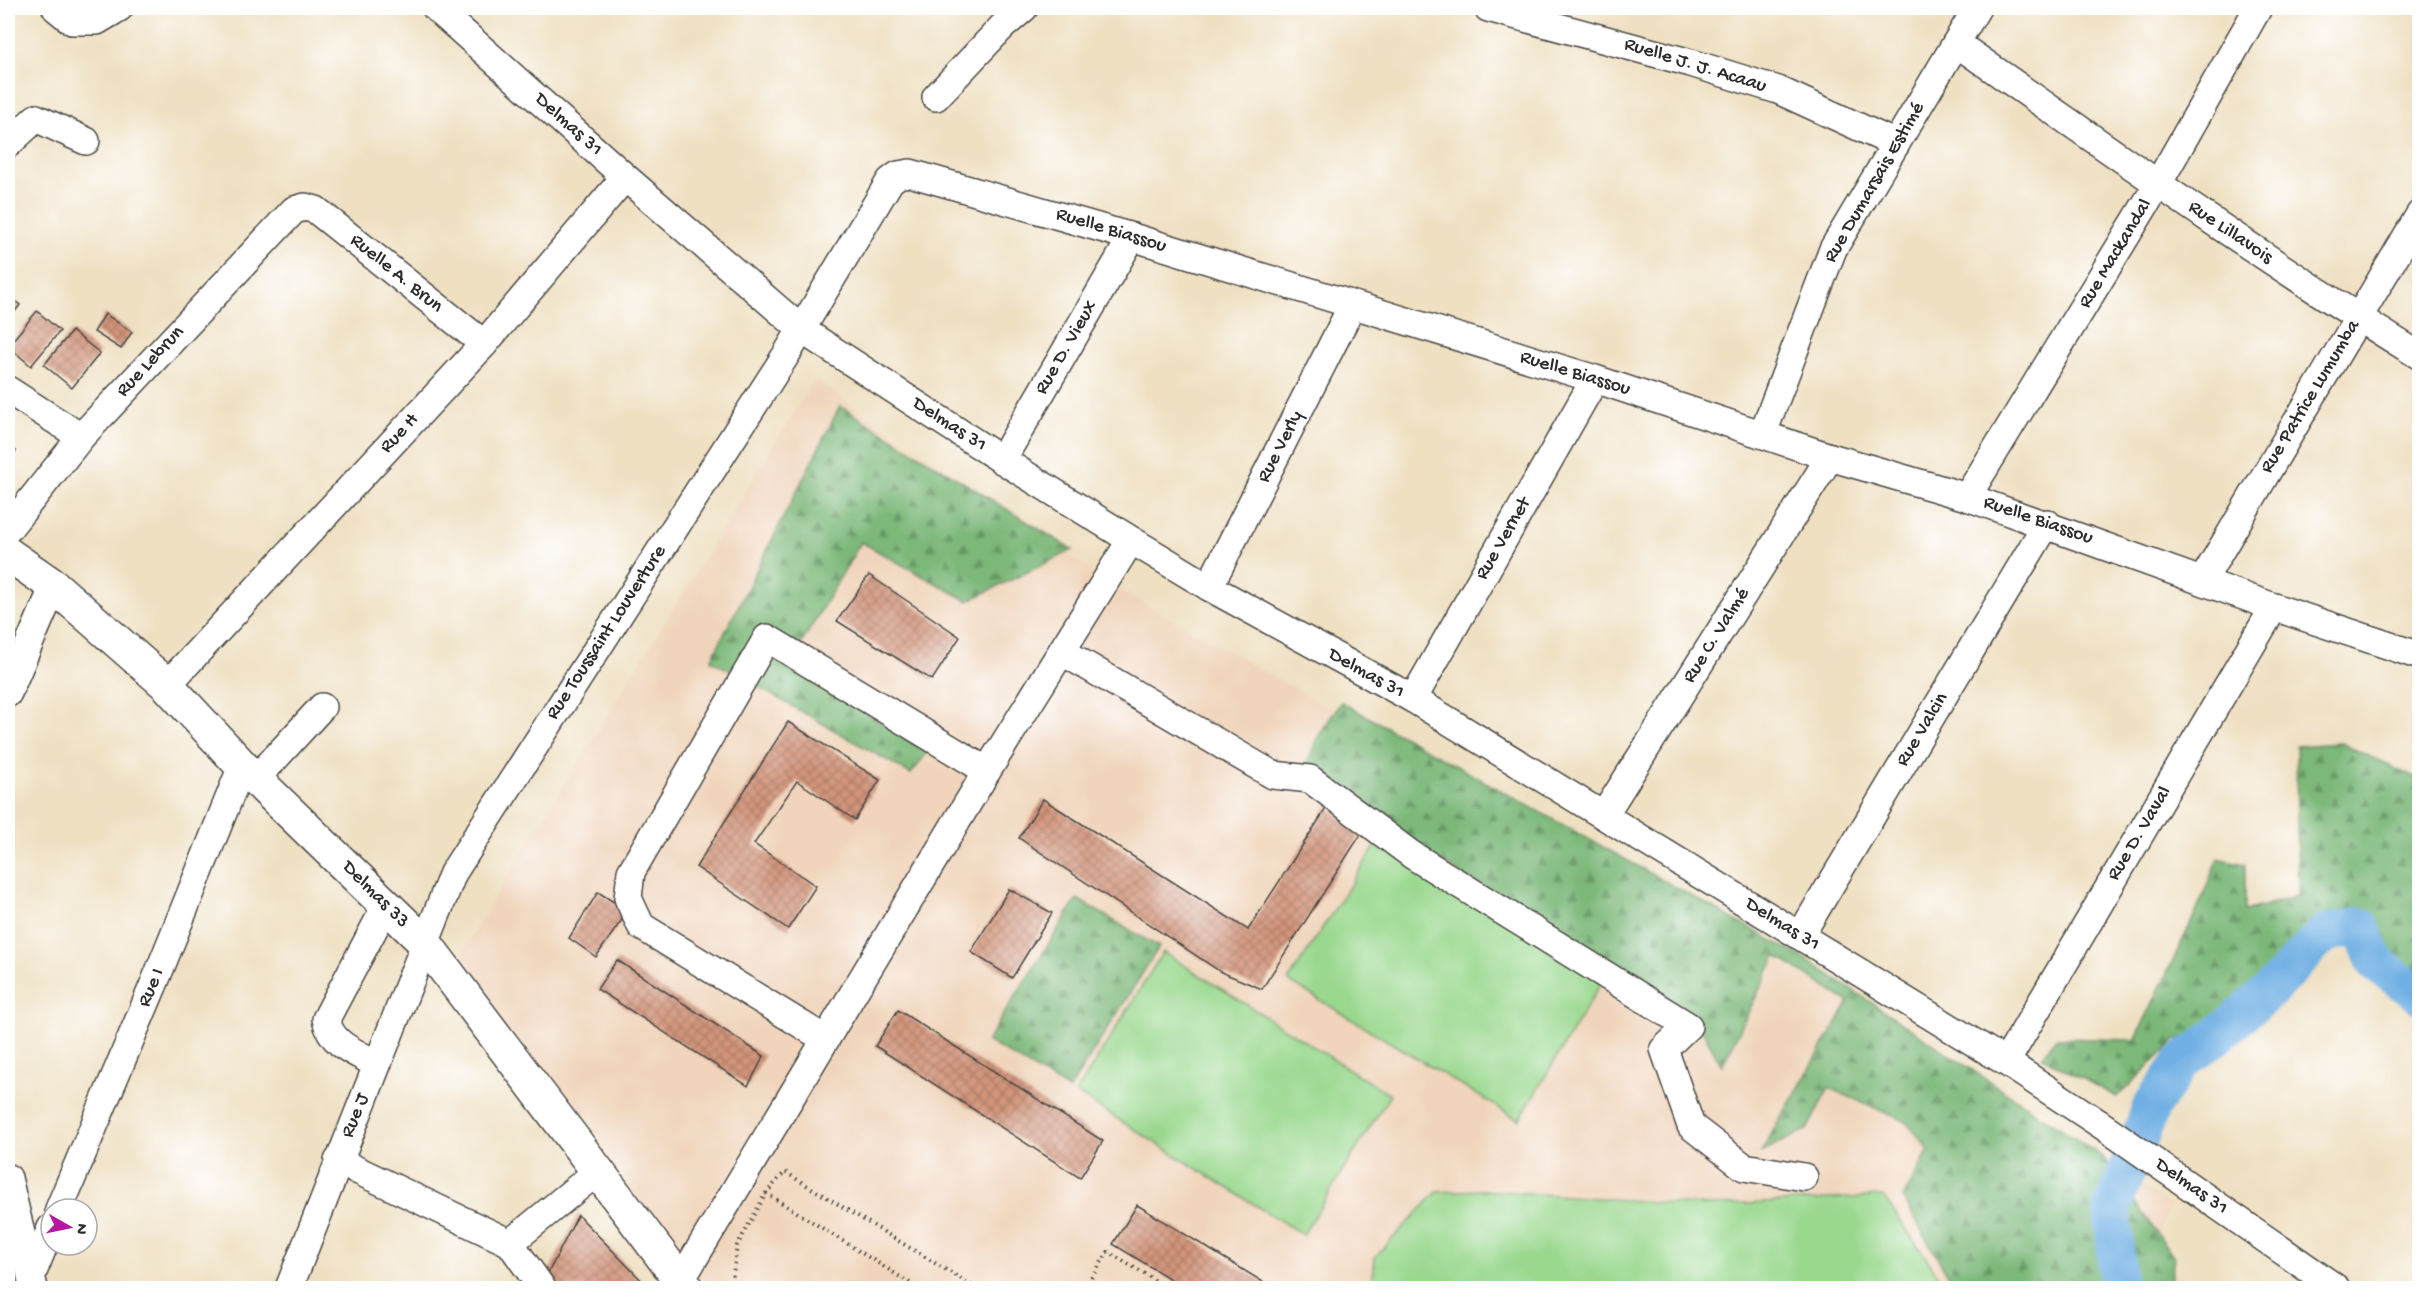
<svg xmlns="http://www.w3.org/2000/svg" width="2427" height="1296" font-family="'Gochi Hand',sans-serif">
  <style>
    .built { fill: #f0d5bc }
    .green { fill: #9ad88e; stroke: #62825c; stroke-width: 1.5 }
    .forest { fill: url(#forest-firs); stroke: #537252; stroke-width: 1.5 }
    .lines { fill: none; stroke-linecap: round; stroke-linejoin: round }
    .river { stroke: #71b0e4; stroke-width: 38 }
    .building { fill: url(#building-cross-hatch) }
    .minor-casing { stroke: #484642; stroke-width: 30 }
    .major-casing { stroke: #484642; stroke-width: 36 }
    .path { stroke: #484642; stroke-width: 4; stroke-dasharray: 1.5 4.5; stroke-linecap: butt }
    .minor { stroke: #fff; stroke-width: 27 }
    .major { stroke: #fff; stroke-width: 33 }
    .labels { text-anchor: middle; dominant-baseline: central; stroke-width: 4.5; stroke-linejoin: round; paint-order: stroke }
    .street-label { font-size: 20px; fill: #2b2b2b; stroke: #fff }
  </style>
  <defs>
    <pattern id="forest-firs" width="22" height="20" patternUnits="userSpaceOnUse" patternTransform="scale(1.5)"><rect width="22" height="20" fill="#7bb879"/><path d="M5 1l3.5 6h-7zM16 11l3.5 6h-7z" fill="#659663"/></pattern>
    <pattern id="building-cross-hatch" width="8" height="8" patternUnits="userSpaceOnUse" patternTransform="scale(1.5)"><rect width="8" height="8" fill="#d3957c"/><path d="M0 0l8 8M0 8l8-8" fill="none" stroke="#ab7a66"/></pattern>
  </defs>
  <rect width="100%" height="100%" fill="#fff"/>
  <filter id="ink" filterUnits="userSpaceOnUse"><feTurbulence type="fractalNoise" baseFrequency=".0167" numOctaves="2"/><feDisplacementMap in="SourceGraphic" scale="12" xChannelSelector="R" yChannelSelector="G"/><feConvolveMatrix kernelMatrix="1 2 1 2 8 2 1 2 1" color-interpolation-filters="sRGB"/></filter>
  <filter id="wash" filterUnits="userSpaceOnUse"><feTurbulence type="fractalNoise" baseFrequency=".008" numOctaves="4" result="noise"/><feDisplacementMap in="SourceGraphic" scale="24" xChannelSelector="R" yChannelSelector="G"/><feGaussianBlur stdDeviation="1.35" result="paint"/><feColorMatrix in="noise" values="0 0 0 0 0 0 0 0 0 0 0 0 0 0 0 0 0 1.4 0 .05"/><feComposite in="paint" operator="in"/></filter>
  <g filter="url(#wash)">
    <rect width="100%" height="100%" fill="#efe0c2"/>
    <polygon class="built" points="815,379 1115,587 2013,1095 2170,1205 2137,1288 687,1288 447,975"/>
    <g class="green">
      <polygon points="1380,839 1606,975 1519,1120 1288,981"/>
      <polygon points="1163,952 1390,1095 1303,1235 1076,1093"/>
      <polygon points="1481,1190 1711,1206 1883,1196 1947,1288 1372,1288 1375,1257 1437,1192"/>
    </g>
    <g class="forest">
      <polygon points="840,406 1073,550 968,601 861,542 790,663 927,753 911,774 711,660"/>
      <polygon points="1341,702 1809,961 2103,1157 2174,1258 2169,1288 1955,1288 1903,1198 1929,1150 1907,1122 1829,1088 1807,1130 1761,1152 1849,1002 1776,956 1722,1066 1697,1021 1414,845 1305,769 1317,738"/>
      <polygon points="2341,743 2419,780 2419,990 2382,961 2365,916 2324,921 2265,990 2211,1034 2176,1040 2117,1097 2042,1057 2056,1038 2135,1040 2197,910 2218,858 2245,864 2245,911 2298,896 2296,746"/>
      <polygon points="1077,899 1159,947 1069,1090 987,1041"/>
    </g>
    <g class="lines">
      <polyline class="river" points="2118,1288 2112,1208 2152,1105 2182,1062 2217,1036 2269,991 2324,934 2360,926 2376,963 2420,995"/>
    </g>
    <g id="blocks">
      <g class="building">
        <polygon points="8,295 20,305 8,320"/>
        <polygon points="37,311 60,331 31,366 8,346"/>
        <polygon points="105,314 132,332 121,349 94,332"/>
        <polygon points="72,331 100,353 72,388 44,365"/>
        <polygon points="8,444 16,451 8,461"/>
        <polygon points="869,575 960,637 932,680 837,621"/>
        <polygon points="788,722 880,780 855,820 797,781 754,844 816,886 788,929 696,867"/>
        <polygon points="1043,799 1248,930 1327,807 1363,831 1262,989 1221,972 1019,838"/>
        <polygon points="1009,889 1052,913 1012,978 971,952"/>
        <polygon points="598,892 628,911 596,957 569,938"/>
        <polygon points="617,960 764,1056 748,1086 597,989"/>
        <polygon points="898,1010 1103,1141 1080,1178 875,1046"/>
        <polygon points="1137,1205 1273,1288 1185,1288 1113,1244"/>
        <polygon points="578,1215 649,1288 553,1288 546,1277"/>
      </g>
    </g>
  </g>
  <g filter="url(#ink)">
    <use href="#blocks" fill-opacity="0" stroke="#484642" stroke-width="1.5"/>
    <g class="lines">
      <defs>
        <g id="minor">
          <polyline points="56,8 72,21 97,21 119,8"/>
          <polyline points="436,8 625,177 802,330 1002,460 1131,540 1209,587 1413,699 2006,1062 2103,1126 2336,1288"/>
          <polyline points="1488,8 1691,63 1778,90 1896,144"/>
          <path d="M1956 43C2109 150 2261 258 2420 356"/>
          <polyline points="936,97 1003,26 1024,8"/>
          <polyline points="8,144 36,118 86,141"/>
          <polyline points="8,390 81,437"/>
          <polyline points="1763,433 1833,249 1977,8"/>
          <polyline points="1002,460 1132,237"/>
          <polyline points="1967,497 2158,184 2258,8"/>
          <polyline points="8,529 81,437 294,210 305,207 316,210 484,344"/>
          <polyline points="2203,580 2420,214"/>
          <polyline points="1209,587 1352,306"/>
          <polyline points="1063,652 1273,775 1310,779 1412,855 1688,1026 1664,1049 1691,1126 1744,1167 1804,1177"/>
          <polyline points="167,685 484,344 625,177"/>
          <polyline points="8,693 54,586"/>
          <polyline points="1413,699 1595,379"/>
          <polyline points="256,779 322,707"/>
          <polyline points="1604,815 1830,457"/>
          <polyline points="1800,936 2047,523"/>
          <polyline points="825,1039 641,926 628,898 631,872 767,638 987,771"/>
          <polyline points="2006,1062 2274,607"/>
          <path d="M377 1064C355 1052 331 1045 326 1019L386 906"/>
          <polyline points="338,1161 510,1243 598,1171"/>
          <polyline points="8,1178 34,1288"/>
          <polyline points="59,1209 156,979 242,766"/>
          <polyline points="510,1243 542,1288"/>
          <polyline points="31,1277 51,1228"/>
          <polyline points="681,1280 987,771 1131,540"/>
          <polyline points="289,1288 453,873 786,355 890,181 898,175 910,173 1132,237 1595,379 1830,457 1967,497 2274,607 2420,656"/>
        </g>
        <polyline id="major" points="8,554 54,586 167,685 242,766 425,943 686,1288"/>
      </defs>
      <use href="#minor" class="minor-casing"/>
      <use href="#major" class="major-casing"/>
      <g class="path">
        <polyline points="766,1193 918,1288"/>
        <polyline points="731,1288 737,1246 766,1193 785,1172 976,1288"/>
        <polyline points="1085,1288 1108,1252 1168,1288"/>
      </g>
      <use href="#minor" class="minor"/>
      <use href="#major" class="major"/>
    </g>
  </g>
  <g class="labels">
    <g class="street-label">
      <text transform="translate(1695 66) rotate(17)">Ruelle J. J. Acaau</text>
      <text transform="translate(568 125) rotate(42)">Delmas 31</text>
      <text transform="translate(1875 183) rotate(-60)">Rue Dumarsais Estimé</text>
      <text transform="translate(1111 231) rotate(17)">Ruelle Biassou</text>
      <text transform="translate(2230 233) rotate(34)">Rue Lillavois</text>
      <text transform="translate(2116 254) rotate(-59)">Rue Mackandal</text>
      <text transform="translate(396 274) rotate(39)">Ruelle A. Brun</text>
      <text transform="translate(1067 348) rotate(-60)">Rue D. Vieux</text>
      <text transform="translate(151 362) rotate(-47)">Rue Lebrun</text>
      <text transform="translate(1575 374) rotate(17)">Ruelle Biassou</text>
      <text transform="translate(2311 397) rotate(-59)">Rue Patrice Lumumba</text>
      <text transform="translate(949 425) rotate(33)">Delmas 31</text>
      <text transform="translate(400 434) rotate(-47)">Rue H</text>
      <text transform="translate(1281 447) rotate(-63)">Rue Verly</text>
      <text transform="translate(2038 521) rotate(19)">Ruelle Biassou</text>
      <text transform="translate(1504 539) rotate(-60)">Rue Vernet</text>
      <text transform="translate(607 633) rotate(-57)">Rue Toussaint Louverture</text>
      <text transform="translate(1717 636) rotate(-58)">Rue C. Valmé</text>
      <text transform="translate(1366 674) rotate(29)">Delmas 31</text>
      <text transform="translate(1923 730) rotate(-59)">Rue Valcin</text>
      <text transform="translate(2140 834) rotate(-59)">Rue D. Vaval</text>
      <text transform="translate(375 895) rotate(45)">Delmas 33</text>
      <text transform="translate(1782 925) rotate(32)">Delmas 31</text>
      <text transform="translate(152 988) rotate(-67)">Rue I</text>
      <text transform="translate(356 1116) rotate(-68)">Rue J</text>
      <text transform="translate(2191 1187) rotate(35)">Delmas 31</text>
    </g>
  </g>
  <rect width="2427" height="1296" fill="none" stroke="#fff" stroke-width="30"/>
  <g transform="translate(69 1227) rotate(99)"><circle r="28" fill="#ffffff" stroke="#aaaaaa" stroke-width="1.5"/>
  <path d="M0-4.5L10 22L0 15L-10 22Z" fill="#b5179e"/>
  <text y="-9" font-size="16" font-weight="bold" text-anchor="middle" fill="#2b2b2b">N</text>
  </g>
</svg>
